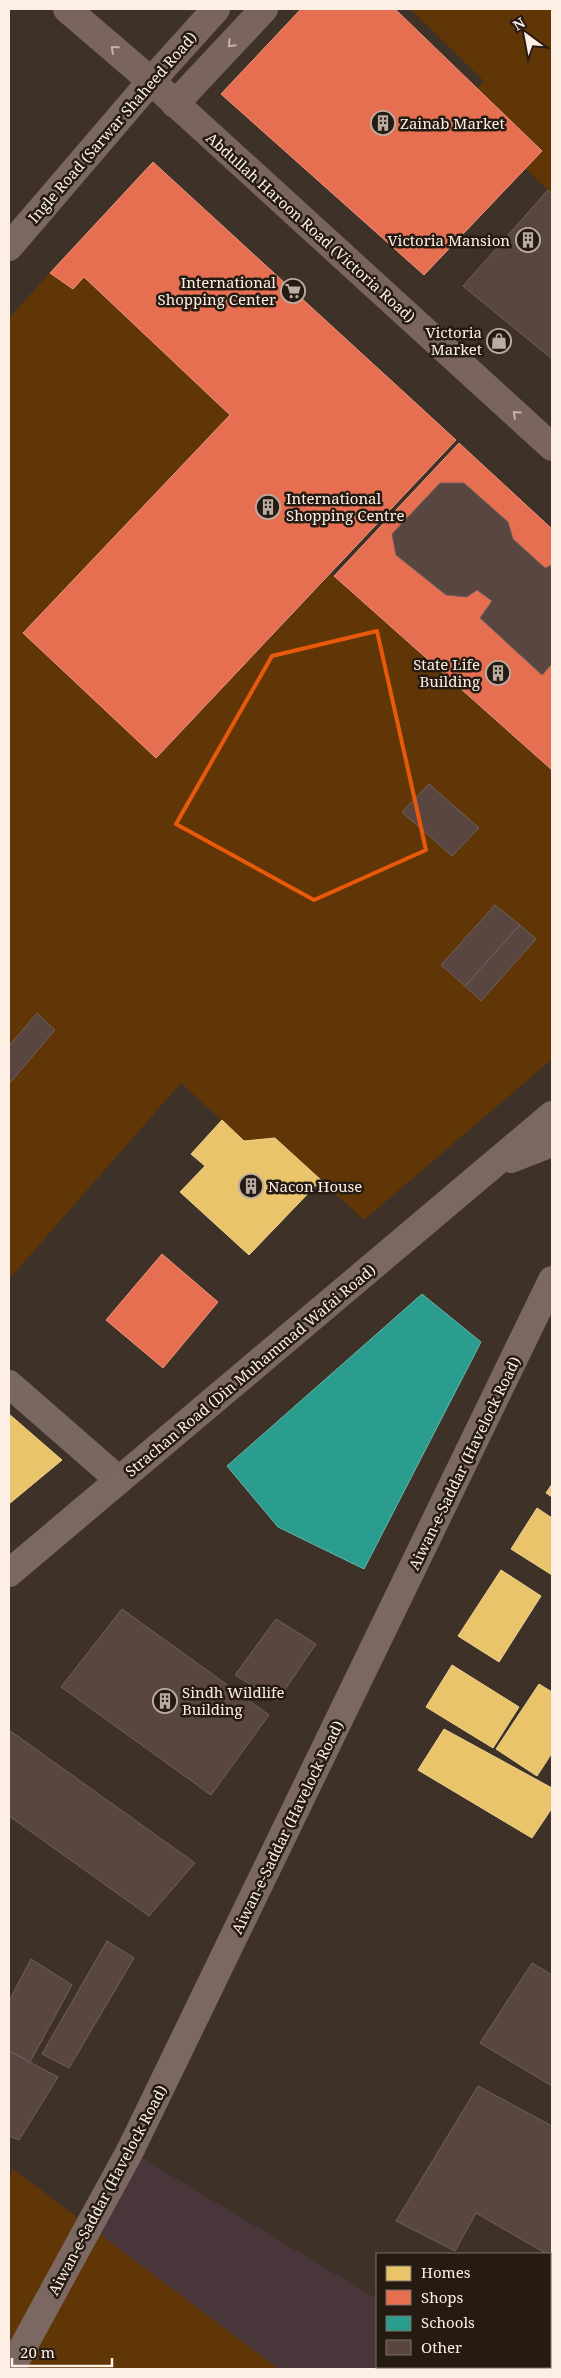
<svg xmlns="http://www.w3.org/2000/svg" width="561" height="2378" font-family="'Noto Serif',serif">
  <style>
    .commercial { fill: #49363b }
    .green { fill: #613607 }
    .homes { fill: #e9c46a; stroke: #efd18f }
    .shops { fill: #e76f51; stroke: #ee957d }
    .schools { fill: #2a9d8f; stroke: #6ab6a8 }
    .building { fill: #5a4641; stroke: #6e615c }
    .lines { fill: none; stroke-linecap: round; stroke-linejoin: round }
    .street { stroke: #796762; stroke-width: 28 }
    .secondary { stroke: #7c6862; stroke-width: 28 }
    .primary { stroke: #7a655e; stroke-width: 28 }
    .oneway { stroke: #c3b1a8 }
    .marked { fill: none; stroke: #e8590c; stroke-width: 4; stroke-linejoin: round }
    .labels { text-anchor: middle; dominant-baseline: central; stroke-width: 5; stroke-linejoin: round; paint-order: stroke }
    .poi-label { font-size: 15px; fill: #feefe4; stroke: #251b13; text-anchor: start }
    .street-label { font-size: 15px; fill: #feefe4; stroke: #251b13 }
  </style>
  <rect width="100%" height="100%" fill="#3e3127"/>
  <polygon class="commercial" points="130,2151 377,2299 377,2367 490,2367 494,2369 10,2369"/>
  <g class="green">
    <polygon points="410,9 552,9 552,194 461,107 484,81"/>
    <polygon points="50,273 73,289 84,277 230,415 24,633 156,758 331,574 334,576 552,771 552,1059 364,1220 275,1138 244,1141 181,1083 10,1278 9,1276 9,318"/>
    <polygon points="13,2169 279,2369 9,2369 9,2179"/>
  </g>
  <g class="homes">
    <polygon points="222,1120 244,1141 275,1138 321,1180 249,1255 180,1192 205,1166 191,1154"/>
    <polygon points="9,1414 62,1460 9,1504"/>
    <polygon points="552,1484 552,1497 546,1493"/>
    <polygon points="537,1508 552,1518 552,1575 511,1549"/>
    <polygon points="501,1570 541,1596 499,1662 458,1636"/>
    <polygon points="452,1665 519,1707 493,1748 426,1707"/>
    <polygon points="539,1684 552,1692 552,1753 537,1776 496,1749"/>
    <polygon points="444,1729 552,1788 552,1808 532,1838 418,1770"/>
  </g>
  <g class="shops">
    <polygon points="301,9 395,9 542,151 424,275 221,94"/>
    <polygon points="153,162 456,440 156,758 23,633 230,415 84,277 73,289 50,273"/>
    <polygon points="459,443 552,529 552,770 334,576"/>
    <polygon points="162,1254 218,1302 163,1368 106,1320"/>
  </g>
  <polygon class="schools" points="422,1294 481,1342 364,1569 278,1527 227,1466"/>
  <g class="building">
    <polygon points="548,190 552,194 552,359 463,286"/>
    <polygon points="440,483 464,483 508,522 513,539 545,568 552,565 552,664 542,675 480,618 492,601 477,590 467,597 446,595 396,555 392,534"/>
    <polygon points="429,784 479,828 452,856 402,812"/>
    <polygon points="495,905 520,925 465,986 441,965"/>
    <polygon points="520,925 536,939 481,1001 465,986"/>
    <polygon points="37,1013 55,1030 9,1084 9,1046"/>
    <polygon points="122,1609 269,1715 211,1795 61,1687"/>
    <polygon points="276,1619 316,1644 277,1701 235,1675"/>
    <polygon points="9,1730 195,1863 149,1916 9,1816"/>
    <polygon points="107,1941 134,1958 69,2068 42,2054"/>
    <polygon points="31,1959 72,1985 30,2062 9,2051 9,2001"/>
    <polygon points="532,1963 552,1975 552,2086 480,2043"/>
    <polygon points="9,2051 58,2077 19,2140 9,2136"/>
    <polygon points="478,2086 552,2126 552,2257 476,2213 455,2251 396,2221"/>
  </g>
  <g class="lines">
    <polyline class="street" points="9,1384 119,1480"/>
    <g class="secondary">
      <polyline points="9,247 151,81"/>
      <polyline points="511,1159 552,1143"/>
      <polyline points="9,1573 552,1115"/>
      <polyline points="11,2369 130,2151 552,1280"/>
    </g>
    <g class="primary">
      <polyline points="67,9 151,81 552,447"/>
      <polyline points="151,81 216,9"/>
      <polyline points="175,104 264,9"/>
    </g>
  </g>
  <defs><path id="oneway-chevron" d="M-2-3.5L2.5 0L-2 3.5" fill="none" stroke-width="1.6" stroke-linecap="round" stroke-linejoin="round" transform="scale(1.25)"/></defs>
  <g class="oneway">
    <use href="#oneway-chevron" transform="translate(231 44) rotate(133)"/>
    <use href="#oneway-chevron" transform="translate(114 49) rotate(-139)"/>
    <use href="#oneway-chevron" transform="translate(516 414) rotate(-138)"/>
  </g>
  <path class="marked" d="M377 631 426 850 314 900 176 824 272 656Z"/>
  <defs>
    <symbol id="building-ring" viewBox="-11 -11 22 22"><circle r="9.5" fill="#251b13" stroke="#bbaca2" stroke-width="1.5"/><path d="M-4-6H4V6H1V3H-1V6H-4ZM-2.5-4.3h1.7v1.8h-1.7ZM.8-4.3h1.7v1.8H.8ZM-2.5-1h1.7V.8h-1.7ZM.8-1h1.7V.8H.8Z" fill="#bbaca2"/></symbol>
    <symbol id="supermarket-ring" viewBox="-11 -11 22 22"><circle r="9.5" fill="#251b13" stroke="#bbaca2" stroke-width="1.5"/><path d="M-6-5.5h2.5l.6 2H6L4.5 2H-2.5L-4.4-4H-6ZM-1.5 3.2a1.3 1.3 0 1 0 .1 0ZM3 3.2a1.3 1.3 0 1 0 .1 0Z" fill="#bbaca2"/></symbol>
    <symbol id="shop-ring" viewBox="-11 -11 22 22"><circle r="9.5" fill="#251b13" stroke="#bbaca2" stroke-width="1.5"/><path d="M-5-2.5h2.3a2.7 3.5 0 0 1 5.4 0H5L5.5 6h-11ZM-1.5-2.5h3a1.5 2.3 0 0 0-3 0Z" fill="#bbaca2"/></symbol>
  </defs>
  <g fill-rule="evenodd">
    <use href="#building-ring" x="369" y="109" width="28" height="28"/>
    <use href="#building-ring" x="514" y="226" width="28" height="28"/>
    <use href="#supermarket-ring" x="279" y="277" width="28" height="28"/>
    <use href="#shop-ring" x="485" y="327" width="28" height="28"/>
    <use href="#building-ring" x="254" y="493" width="28" height="28"/>
    <use href="#building-ring" x="484" y="659" width="28" height="28"/>
    <use href="#building-ring" x="237" y="1172" width="28" height="28"/>
    <use href="#building-ring" x="151" y="1687" width="28" height="28"/>
  </g>
  <g class="labels">
    <g class="poi-label">
      <text x="400" y="123">Zainab Market</text>
      <text x="510" y="240" text-anchor="end">Victoria Mansion</text>
      <text x="276" y="282" text-anchor="end">International<tspan x="276" dy="17">Shopping Center</tspan></text>
      <text x="482" y="332" text-anchor="end">Victoria<tspan x="482" dy="17">Market</tspan></text>
      <text x="286" y="498">International<tspan x="286" dy="17">Shopping Centre</tspan></text>
      <text x="480" y="664" text-anchor="end">State Life<tspan x="480" dy="17">Building</tspan></text>
      <text x="268" y="1186">Nacon House</text>
      <text x="182" y="1692">Sindh Wildlife<tspan x="182" dy="17">Building</tspan></text>
    </g>
    <g class="street-label">
      <text transform="translate(112 127) rotate(-49)">Ingle Road (Sarwar Shaheed Road)</text>
      <text transform="translate(311 227) rotate(42)">Abdullah Haroon Road (Victoria Road)</text>
      <text transform="translate(250 1370) rotate(-40)">Strachan Road (Din Muhammad Wafai Road)</text>
      <text transform="translate(464 1463) rotate(-64)">Aiwan-e-Saddar (Havelock Road)</text>
      <text transform="translate(287 1827) rotate(-64)">Aiwan-e-Saddar (Havelock Road)</text>
      <text transform="translate(107 2190) rotate(-62)">Aiwan-e-Saddar (Havelock Road)</text>
    </g>
  </g>
  <rect width="561" height="2378" fill="none" stroke="#feefe4" stroke-width="20"/>
  <rect x="376" y="2253" width="175" height="115" fill="#251b13" stroke="#7c7067"/>
  <rect x="386" y="2266" width="25" height="15" fill="#e9c46a" stroke="#7c7067"/>
  <text x="421" y="2278" font-size="15" fill="#feefe4">Homes</text>
  <rect x="386" y="2290" width="25" height="15" fill="#e76f51" stroke="#7c7067"/>
  <text x="421" y="2303" font-size="15" fill="#feefe4">Shops</text>
  <rect x="386" y="2316" width="25" height="15" fill="#2a9d8f" stroke="#7c7067"/>
  <text x="421" y="2328" font-size="15" fill="#feefe4">Schools</text>
  <rect x="386" y="2340" width="25" height="15" fill="#5a4641" stroke="#7c7067"/>
  <text x="421" y="2353" font-size="15" fill="#feefe4">Other</text>
  <g transform="translate(526 35) rotate(328)" stroke="#251b13" stroke-width="4" paint-order="stroke">
  <path d="M0-4L9 19L0 12L-9 19Z" fill="#feefe4"/>
  <text y="-8" font-size="14" font-weight="bold" text-anchor="middle" fill="#feefe4">N</text>
  </g>
  <path d="M12 2358v8h100v-8" fill="none" stroke="#feefe4" stroke-width="2.5"/>
  <text x="20" y="2358" font-size="15" fill="#feefe4" stroke="#251b13" stroke-width="4" paint-order="stroke">20 m</text>
</svg>
